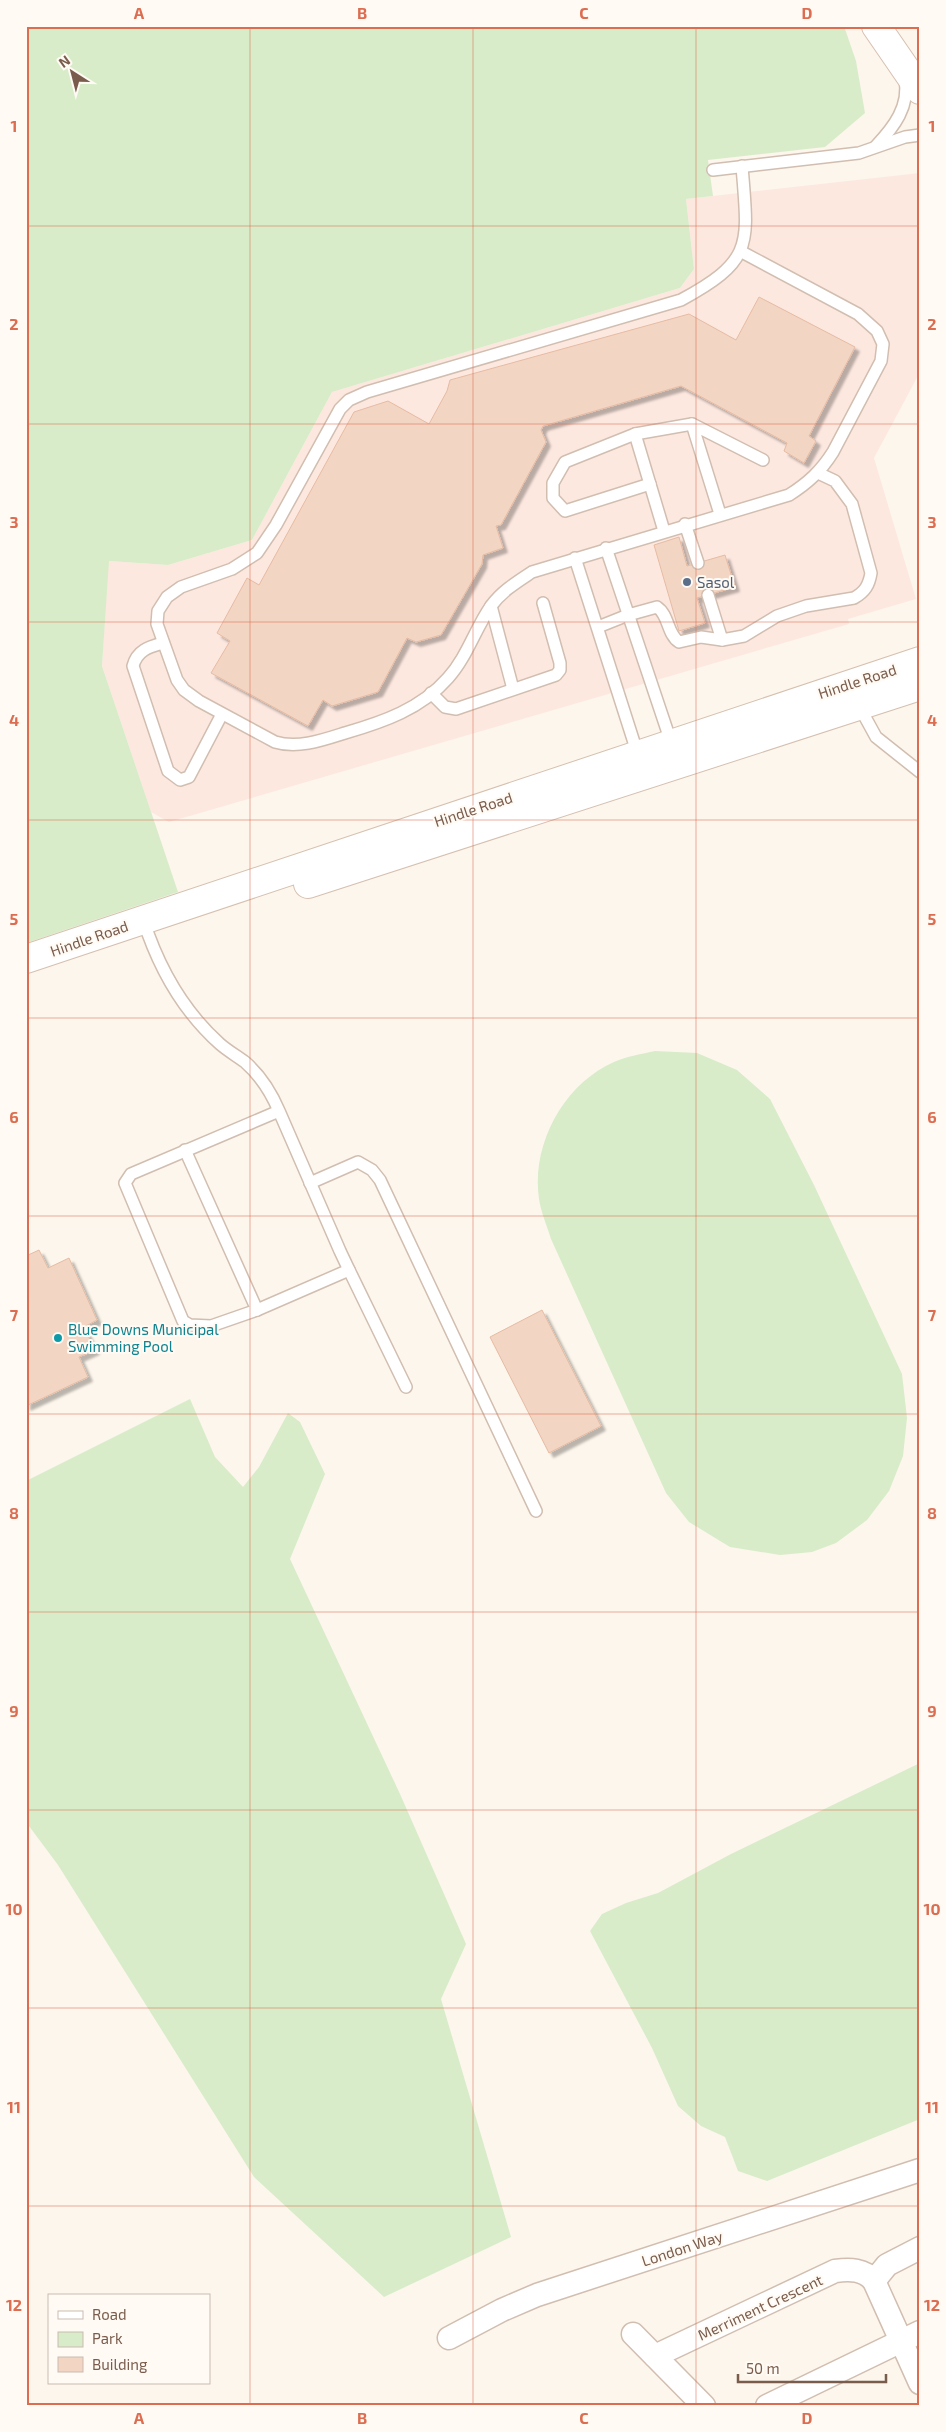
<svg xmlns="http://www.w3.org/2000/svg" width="946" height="2432" font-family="'Exo 2',sans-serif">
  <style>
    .commercial { fill: #fde8e0 }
    .green { fill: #d8ecc9 }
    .building { fill: #f3d5c3; stroke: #e6bba3; filter: url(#shadow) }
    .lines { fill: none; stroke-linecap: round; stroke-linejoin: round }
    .lane-casing { stroke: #d1beb0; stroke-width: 14 }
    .street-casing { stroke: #d1beb0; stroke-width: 25 }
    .secondary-casing { stroke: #d6c0b0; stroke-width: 30 }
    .lane { stroke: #fff; stroke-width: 11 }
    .street { stroke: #fff; stroke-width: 22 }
    .secondary { stroke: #fff; stroke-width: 28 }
    .grid { fill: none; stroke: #dc6d51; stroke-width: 1; stroke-opacity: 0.55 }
    .service-dot { fill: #5c6f8a; stroke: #fffaf3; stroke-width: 2 }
    .culture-dot { fill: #0f9aa8; stroke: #fffaf3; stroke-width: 2 }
    .labels { text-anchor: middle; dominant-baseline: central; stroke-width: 4; stroke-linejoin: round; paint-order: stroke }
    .service-label { font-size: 15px; fill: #4e5e75; stroke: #fffaf3; text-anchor: start }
    .street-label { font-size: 15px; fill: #7a5c4d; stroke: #fffaf3 }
    .culture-label { font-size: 15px; fill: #0d838f; stroke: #fffaf3; text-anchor: start }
    .neatline { fill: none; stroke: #dc6d51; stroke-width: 2 }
    .grid-label { font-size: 16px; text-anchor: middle; font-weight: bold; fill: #dc6d51 }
  </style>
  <defs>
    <filter id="shadow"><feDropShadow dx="4.5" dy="4.5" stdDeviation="1" flood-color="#0004"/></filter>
  </defs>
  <rect width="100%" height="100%" fill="#fdf6ec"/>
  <polygon class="commercial" points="920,173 920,372 874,458 916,599 848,619 849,624 169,822 151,812 102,666 108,561 168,565 252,540 332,392 680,288 694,269 686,199"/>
  <g class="green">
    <polygon points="26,26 844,26 856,61 865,113 825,147 708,160 713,196 686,199 694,269 680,288 332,392 252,540 168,565 109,561 102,666 178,892 26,943"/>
    <path d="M655 1051 697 1053 737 1070 770 1099 814 1185 902 1374 907 1418 903 1456 889 1491 867 1520 836 1543 812 1552 780 1555 730 1547 689 1522 666 1493 551 1239C547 1226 541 1212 539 1199 531 1144 564 1084 614 1062 627 1056 642 1054 655 1051Z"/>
    <polygon points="190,1399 215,1457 243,1487 259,1467 288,1413 300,1422 325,1474 290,1559 400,1794 466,1944 441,1999 511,2237 384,2297 254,2177 58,1865 26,1822 26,1481"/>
    <polygon points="920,1763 920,2119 767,2181 738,2171 725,2137 701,2126 678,2106 652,2048 590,1931 602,1914 626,1903 658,1893 731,1854"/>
  </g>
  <g class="building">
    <polygon points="759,297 855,347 809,436 816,441 804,463 784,451 787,443 681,386 543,426 541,430 546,442 501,525 496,526 503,548 483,555 482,564 441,635 416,642 407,638 378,692 332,706 323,700 308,726 211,673 230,641 217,633 247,578 259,585 354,412 388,401 429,424 447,391 450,380 689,314 736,340"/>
    <polygon points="679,537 687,566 725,555 735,587 697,598 705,623 679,631 654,545"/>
    <polygon points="39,1250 48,1268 69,1258 97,1320 84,1327 95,1350 79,1357 88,1377 26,1406 26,1256"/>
    <polygon points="542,1310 601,1426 549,1453 490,1337"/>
  </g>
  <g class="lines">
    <defs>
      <g id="lane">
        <path d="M876 146C894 127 910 106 905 79"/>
        <polyline points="713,170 859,153 905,137 920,135"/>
        <path d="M740 251 858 314 877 331 883 344 881 361 833 452C821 471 808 483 789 495L532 572C517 582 502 591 491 606 475 629 467 657 448 678 421 709 383 722 345 733 323 740 298 749 275 742L199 701 184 690 177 680 157 624 158 611 167 597 181 587 232 569 257 553 276 525 340 409 349 400 367 392 681 300C755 260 748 244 742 166"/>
        <polyline points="692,424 720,514"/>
        <polyline points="635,434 664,531"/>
        <polyline points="650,484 565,511 553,498 553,483 565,462 635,434 692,424 763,460"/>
        <polyline points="685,524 698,563"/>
        <polyline points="606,548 672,745"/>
        <polyline points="575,558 638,755"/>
        <polyline points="708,595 722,640"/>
        <polyline points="491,606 513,689"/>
        <path d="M598 627 628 615 657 607C669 615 667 634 679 642L701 637 722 640 744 636 777 616 806 606 854 598C865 592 869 585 871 573L852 504 835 481 818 473"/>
        <path d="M163 643C149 647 137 650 133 666L168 771 180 780 189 777 222 714"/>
        <polyline points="431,693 445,707 456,709 556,675 560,670 560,663 543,603"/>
        <polyline points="859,706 876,737 920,772"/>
        <path d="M143 919C158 966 183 1011 220 1044 228 1051 237 1056 245 1062 261 1076 271 1092 279 1111L340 1251 349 1270 257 1310 211 1326 190 1325 183 1321 125 1183 131 1174 279 1111"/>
        <polyline points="185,1150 257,1310"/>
        <polyline points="310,1183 358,1162 372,1170 380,1180 536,1511"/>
        <polyline points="349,1270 406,1387"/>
      </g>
      <g id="street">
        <polyline points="874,2281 887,2265 920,2248"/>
        <polyline points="633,2334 704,2406"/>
        <polyline points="449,2338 502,2310 537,2295 920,2170"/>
        <path d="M655 2356 835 2271C850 2269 864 2269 874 2281L920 2383"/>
        <polyline points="767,2406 920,2332"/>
      </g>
      <g id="secondary">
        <polyline points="876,26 920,90"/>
        <polyline points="308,884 920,686"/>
        <polyline points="26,959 920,661"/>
      </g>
    </defs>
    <use href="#lane" class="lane-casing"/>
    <use href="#street" class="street-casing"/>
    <use href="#secondary" class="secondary-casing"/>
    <use href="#lane" class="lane"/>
    <use href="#street" class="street"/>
    <use href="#secondary" class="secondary"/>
  </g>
  <path class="grid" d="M250 26V2406M473 26V2406M696 26V2406M26 226H920M26 424H920M26 622H920M26 820H920M26 1018H920M26 1216H920M26 1414H920M26 1612H920M26 1810H920M26 2008H920M26 2206H920"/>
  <circle class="service-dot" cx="687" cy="582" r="5"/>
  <circle class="culture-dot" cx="58" cy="1338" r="5"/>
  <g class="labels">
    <g class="service-label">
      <text x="697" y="582">Sasol</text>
    </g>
    <g class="street-label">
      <text transform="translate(857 681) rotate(-18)">Hindle Road</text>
      <text transform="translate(473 809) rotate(-18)">Hindle Road</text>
      <text transform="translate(89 938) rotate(-19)">Hindle Road</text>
      <text transform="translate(682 2248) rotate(-18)">London Way</text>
      <text transform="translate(760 2307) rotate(-25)">Merriment Crescent</text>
    </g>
    <g class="culture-label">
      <text x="68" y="1329">Blue Downs Municipal<tspan x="68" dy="17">Swimming Pool</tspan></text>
    </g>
  </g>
  <rect width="946" height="2432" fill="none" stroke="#fffaf3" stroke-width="55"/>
  <rect x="48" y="2294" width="162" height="90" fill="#fffaf3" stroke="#cabbb1"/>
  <rect x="58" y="2311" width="25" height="8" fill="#ffffff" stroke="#cabbb1"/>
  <text x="92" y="2320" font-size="15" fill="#7a5c4d">Road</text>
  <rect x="58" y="2332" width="25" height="15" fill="#d8ecc9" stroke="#cabbb1"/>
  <text x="92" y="2344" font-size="15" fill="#7a5c4d">Park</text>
  <rect x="58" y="2357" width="25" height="15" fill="#f3d5c3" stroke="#cabbb1"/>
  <text x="92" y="2370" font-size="15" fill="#7a5c4d">Building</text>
  <g transform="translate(72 72) rotate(324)" stroke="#fffaf3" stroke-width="4" paint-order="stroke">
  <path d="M0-4L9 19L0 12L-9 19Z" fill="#7a5c4d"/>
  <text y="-8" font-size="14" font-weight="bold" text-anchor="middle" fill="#7a5c4d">N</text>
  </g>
  <path d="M738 2374v8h148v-8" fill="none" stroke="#7a5c4d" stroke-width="2.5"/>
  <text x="746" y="2374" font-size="15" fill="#7a5c4d" stroke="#fffaf3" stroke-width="4" paint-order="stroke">50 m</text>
  <rect x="28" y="28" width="890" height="2376" class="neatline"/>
  <g class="grid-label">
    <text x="139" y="19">A</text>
    <text x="362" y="19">B</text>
    <text x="584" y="19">C</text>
    <text x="807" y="19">D</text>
    <text x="14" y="132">1</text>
    <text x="932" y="132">1</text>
    <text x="14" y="330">2</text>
    <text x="932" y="330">2</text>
    <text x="14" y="528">3</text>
    <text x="932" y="528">3</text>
    <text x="14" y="726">4</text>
    <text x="932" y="726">4</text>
    <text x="14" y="925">5</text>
    <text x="932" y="925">5</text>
    <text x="14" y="1123">6</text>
    <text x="932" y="1123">6</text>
    <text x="14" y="1321">7</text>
    <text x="932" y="1321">7</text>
    <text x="14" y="1519">8</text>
    <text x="932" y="1519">8</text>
    <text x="14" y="1717">9</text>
    <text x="932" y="1717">9</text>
    <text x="14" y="1915">10</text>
    <text x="932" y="1915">10</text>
    <text x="14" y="2113">11</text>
    <text x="932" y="2113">11</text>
    <text x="14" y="2311">12</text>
    <text x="932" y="2311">12</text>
    <text x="139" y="2424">A</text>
    <text x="362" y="2424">B</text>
    <text x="584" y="2424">C</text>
    <text x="807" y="2424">D</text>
  </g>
</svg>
